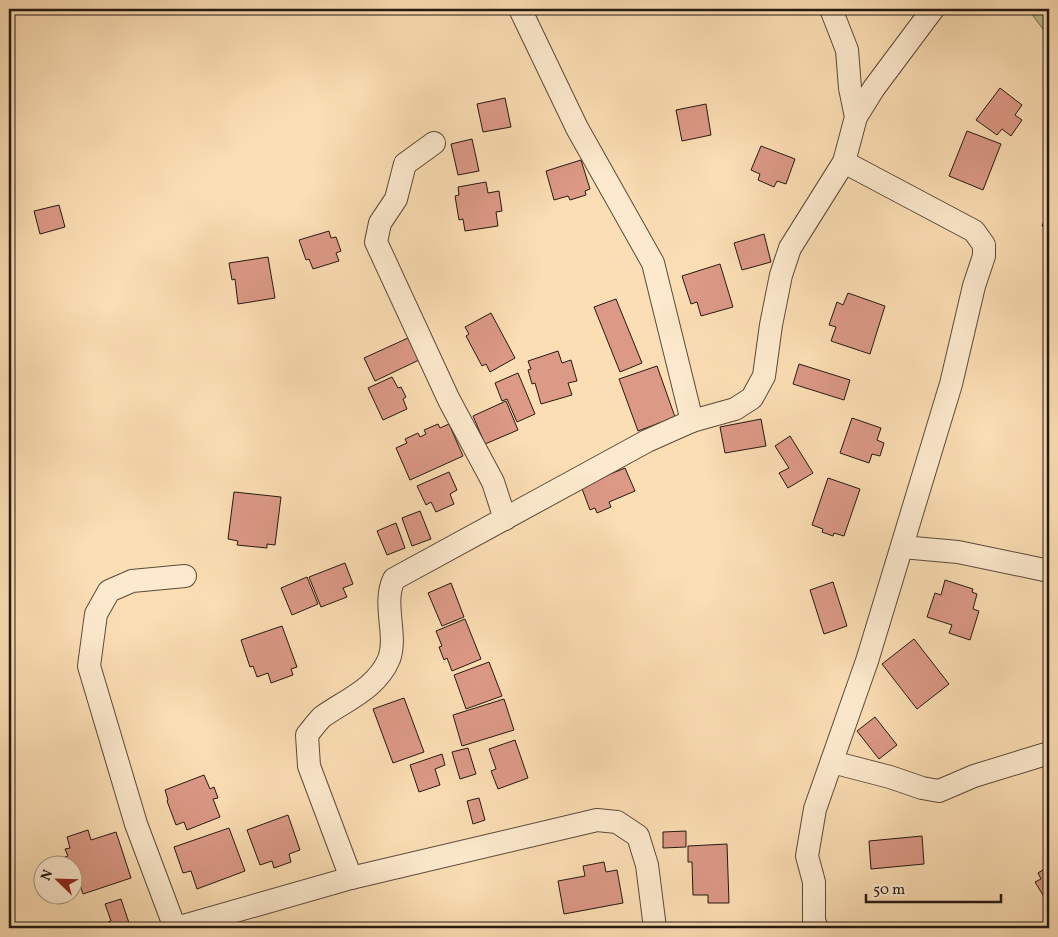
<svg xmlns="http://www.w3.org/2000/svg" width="1058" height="937" font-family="Vollkorn,serif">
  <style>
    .green { fill: #bdc28f; stroke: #706e50 }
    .building { fill: #dc9986; stroke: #241912 }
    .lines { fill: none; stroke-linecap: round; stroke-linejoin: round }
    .minor-casing { stroke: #5a4a3a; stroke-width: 24 }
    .minor { stroke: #fdeace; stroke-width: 22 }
  </style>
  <rect width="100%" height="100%" fill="#fcdeb4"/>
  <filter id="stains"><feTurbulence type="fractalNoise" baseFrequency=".004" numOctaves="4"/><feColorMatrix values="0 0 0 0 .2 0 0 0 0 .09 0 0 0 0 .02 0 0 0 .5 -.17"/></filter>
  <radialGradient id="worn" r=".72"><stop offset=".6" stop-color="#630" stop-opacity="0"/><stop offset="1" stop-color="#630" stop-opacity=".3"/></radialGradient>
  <polygon class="green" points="1031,13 1049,13 1049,37"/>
  <g class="building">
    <polygon points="9,30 12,30 13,54 9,54 10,68 9,68"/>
    <polygon points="1000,88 1022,105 1015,115 1022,120 1011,136 1002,129 997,135 976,120"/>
    <polygon points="505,98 511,127 483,132 477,104"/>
    <polygon points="706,104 711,135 682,141 676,110"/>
    <polygon points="967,131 1001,144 983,190 949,176"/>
    <polygon points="472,139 479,171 458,175 451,144"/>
    <polygon points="761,146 795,159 786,184 777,181 774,187 758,180 760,174 751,170"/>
    <polygon points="581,160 590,189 585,191 586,195 570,200 568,196 554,200 546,171"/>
    <polygon points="486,182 488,193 499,191 502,211 496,212 498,226 465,231 463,219 459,220 455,196 459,195 458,187"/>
    <polygon points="59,205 65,227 40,234 34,211"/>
    <polygon points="1049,209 1049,229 1042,226"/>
    <polygon points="329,231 331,238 336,237 341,251 336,253 339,261 313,269 309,259 306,260 299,240"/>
    <polygon points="764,234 771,262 742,270 734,243"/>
    <polygon points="268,257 275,298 238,304 235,279 232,280 229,263"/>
    <polygon points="720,264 733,307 701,316 697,302 691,304 682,276"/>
    <polygon points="848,293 885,306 870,354 831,341 836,327 829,325 837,302 843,305"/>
    <polygon points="616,299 642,363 620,372 594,307"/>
    <polygon points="491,313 515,358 490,372 486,364 482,366 466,336 469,334 465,327"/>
    <polygon points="408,338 419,360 375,381 364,358"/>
    <polygon points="558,351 562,363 571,360 577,381 568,383 572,395 541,404 535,383 532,384 528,370 531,369 528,361"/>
    <polygon points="799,364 850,380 844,400 793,384"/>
    <polygon points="657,366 675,417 638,431 619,379"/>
    <polygon points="518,373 535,414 517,422 507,399 502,401 495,383"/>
    <polygon points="392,377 398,388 401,387 406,397 403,399 407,409 383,420 368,388"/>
    <polygon points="506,401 518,430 485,444 473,416"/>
    <polygon points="852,418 881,428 877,440 884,443 880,456 872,454 869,463 840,453"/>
    <polygon points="761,419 766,446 725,453 720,427"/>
    <polygon points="438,424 440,428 449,424 463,456 410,480 396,448 407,443 405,439 418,433 420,437 426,434 424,430"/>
    <polygon points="790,436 813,473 788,488 779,473 789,468 775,446"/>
    <polygon points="625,468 635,491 609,502 611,507 597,513 595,508 590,510 581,486"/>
    <polygon points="449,472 457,490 450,494 454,504 436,512 431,502 426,505 417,486"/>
    <polygon points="828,478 860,489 844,536 834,533 833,536 822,532 823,529 812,525"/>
    <polygon points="234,492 281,497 275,545 267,544 267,548 237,545 238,541 228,539"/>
    <polygon points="420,511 431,539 412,546 402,518"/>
    <polygon points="396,523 405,548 387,555 377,531"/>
    <polygon points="345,563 353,584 343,588 347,597 321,607 309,577"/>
    <polygon points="307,577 318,604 292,615 281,588"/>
    <polygon points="945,580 973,589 972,592 977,594 973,609 979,611 970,640 949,633 952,625 927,617 935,593 941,595"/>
    <polygon points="833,582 847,626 824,634 810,590"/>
    <polygon points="451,583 464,617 442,626 428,593"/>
    <polygon points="465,619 481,659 452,671 447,658 444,660 439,647 442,646 436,631"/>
    <polygon points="282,626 297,667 291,669 293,675 271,683 268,673 257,677 253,666 250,667 241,640"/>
    <polygon points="914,639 949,684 917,709 882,664"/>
    <polygon points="489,662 502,696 466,709 454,675"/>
    <polygon points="404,698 424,752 393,763 373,709"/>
    <polygon points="504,699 514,730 462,746 453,715"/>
    <polygon points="875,717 897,745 879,759 857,731"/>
    <polygon points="515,740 528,778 498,789 491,771 496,769 489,749"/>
    <polygon points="468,748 476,774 460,779 452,752"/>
    <polygon points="442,754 445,765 435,769 440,785 419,792 410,765"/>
    <polygon points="204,775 210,789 214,787 218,798 213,799 220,817 187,830 184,822 176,825 167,801 168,800 165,790"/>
    <polygon points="479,798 485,820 473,824 467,801"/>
    <polygon points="288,815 300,850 289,854 291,862 274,868 272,861 260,865 247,830"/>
    <polygon points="229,828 245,871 197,889 191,871 183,873 174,847"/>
    <polygon points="88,830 91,840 116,832 131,878 83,894 78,880 72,882 72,864 62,864 60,859 68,856 65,849 70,848 67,837"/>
    <polygon points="686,831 686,847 663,848 663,832"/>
    <polygon points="922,836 924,864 871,869 869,841"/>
    <polygon points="727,844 729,903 708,903 708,895 693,895 692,862 688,862 688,846"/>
    <polygon points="604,862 606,872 617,870 623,903 564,914 558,881 585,876 583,866"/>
    <polygon points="1049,866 1049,898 1046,900 1035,882 1041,879 1038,873"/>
    <polygon points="121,899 129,923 110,928 108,922 111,921 105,904"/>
    <polygon points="614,924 614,928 580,928"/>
  </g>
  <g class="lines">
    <defs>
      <g id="minor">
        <polyline points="520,9 577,128 653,263 692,421"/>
        <polyline points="856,117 874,88 933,9"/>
        <polyline points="434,143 405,164 396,199 380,223 376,242 449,400 493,482 505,519"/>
        <polyline points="902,547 958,552 1049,571"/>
        <polyline points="832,762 890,777 922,788 939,791 974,776 1049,753"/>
        <path d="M351 878 309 766 307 735C312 729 317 722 322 717 346 700 377 688 389 659 398 635 382 604 394 579L647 441 692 421 735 409 752 398 764 376 771 325 781 275 790 248 844 162"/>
        <polyline points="175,928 136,824 89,666 96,614 109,591 132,581 185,576"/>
        <polyline points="176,928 351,878 597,820 617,822 638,836 647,865 655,928"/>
        <polyline points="817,928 814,921 814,882 807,856 815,809 867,661 951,384 974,286 984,256 984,245 974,231 844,162 856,117 850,88 847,50 831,9"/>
      </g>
    </defs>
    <use href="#minor" class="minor-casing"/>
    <use href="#minor" class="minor"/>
  </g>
  <rect width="1058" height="937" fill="none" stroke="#fcdeb4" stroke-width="30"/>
  <rect x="10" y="10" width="1038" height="917" fill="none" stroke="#241912" stroke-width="2.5"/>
  <rect x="15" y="15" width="1028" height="907" fill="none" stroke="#241912"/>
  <g transform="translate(58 880) rotate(293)"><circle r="24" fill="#fdeace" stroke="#a69683"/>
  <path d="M0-4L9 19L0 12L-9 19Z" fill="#8f2418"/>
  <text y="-8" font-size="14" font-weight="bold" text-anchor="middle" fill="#241912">N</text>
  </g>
  <path d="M866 894v8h135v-8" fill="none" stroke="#241912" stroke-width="2.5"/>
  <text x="873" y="894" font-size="15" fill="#241912" stroke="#fdeace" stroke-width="4" paint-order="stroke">50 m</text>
  <rect width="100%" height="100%" filter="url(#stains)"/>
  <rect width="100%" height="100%" fill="url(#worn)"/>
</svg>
